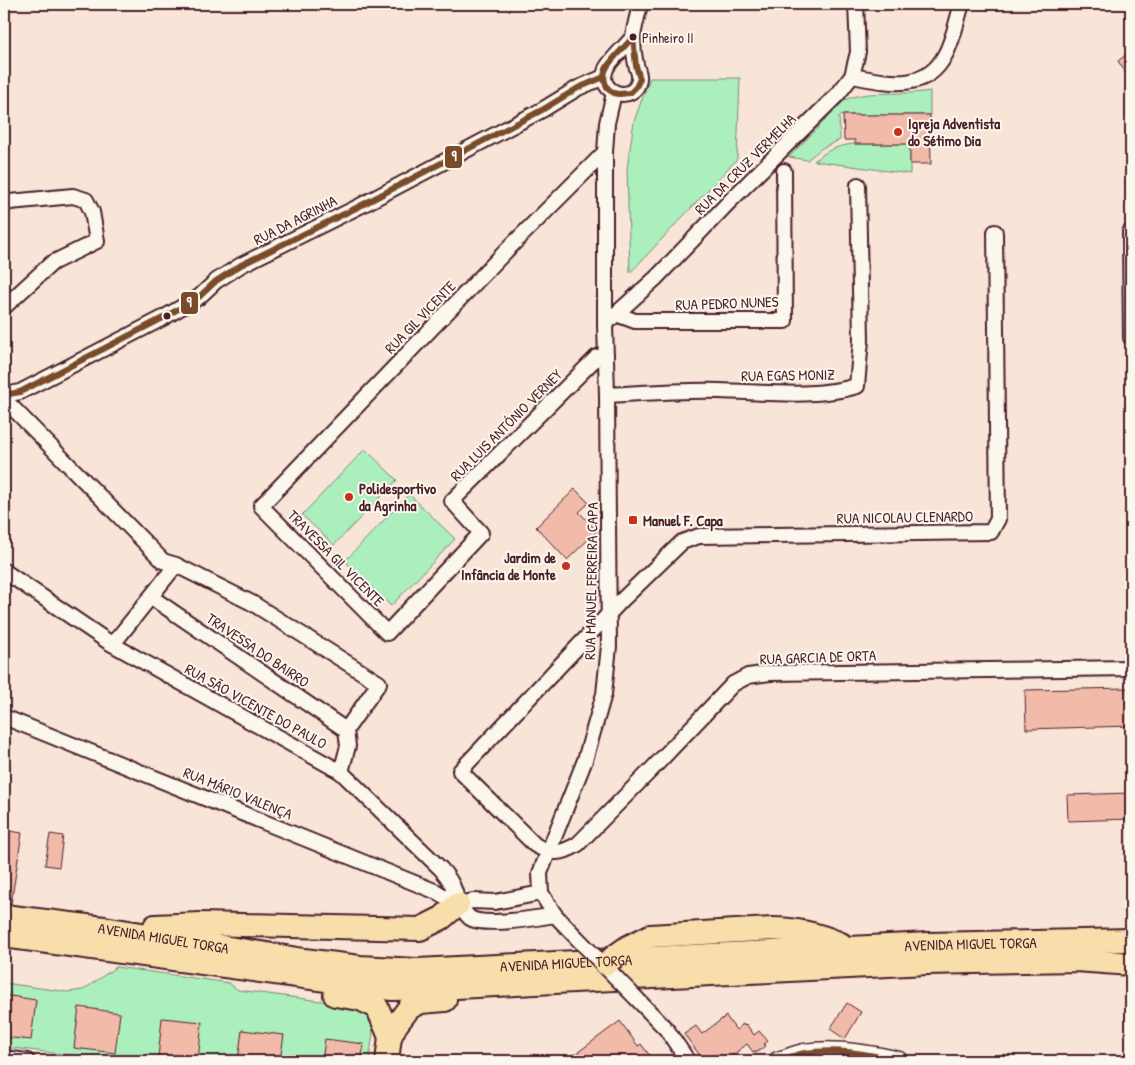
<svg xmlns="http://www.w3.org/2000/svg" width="1135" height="1065" font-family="'Patrick Hand',sans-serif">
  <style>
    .green { fill: #abf0bc; stroke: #7a8874 }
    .building { fill: #f2baa9; stroke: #4a1f2b }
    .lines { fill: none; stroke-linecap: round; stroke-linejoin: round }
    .minor-casing { stroke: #4a1f2b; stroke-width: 18 }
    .tertiary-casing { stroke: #4a1f2b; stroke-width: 21 }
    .trunk-casing { stroke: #4a1f2b; stroke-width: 26 }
    .minor { stroke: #fbf7ec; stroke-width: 14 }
    .tertiary { stroke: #fbf7ec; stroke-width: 18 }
    .trunk { stroke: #f8deab; stroke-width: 22 }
    .minor-bridge-casing { stroke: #4a1f2b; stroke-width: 18; stroke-linecap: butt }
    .trunk-bridge-casing { stroke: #4a1f2b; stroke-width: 26; stroke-linecap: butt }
    .minor-bridge { stroke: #fbf7ec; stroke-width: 14 }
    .trunk-bridge { stroke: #f8deab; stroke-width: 22 }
    .bus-1-casing { stroke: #fbf7ec; stroke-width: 10 }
    .bus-1 { stroke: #7a4b2a; stroke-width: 6 }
    .bus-dot { fill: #4a1f2b; stroke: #fbf7ec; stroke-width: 2 }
    .poi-dot { fill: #c8321e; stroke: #fbf7ec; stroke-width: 2 }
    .labels { text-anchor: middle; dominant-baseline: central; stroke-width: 4; stroke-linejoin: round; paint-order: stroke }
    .bus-label { font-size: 14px; fill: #4a1f2b; stroke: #fbf7ec; text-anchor: start }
    .poi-label { font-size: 15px; font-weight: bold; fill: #4a1f2b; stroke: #fbf7ec; text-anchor: start }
    .street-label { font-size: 15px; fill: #4a1f2b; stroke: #fbf7ec }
    .line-badge { stroke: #fbf7ec; stroke-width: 2 }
    .badge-label { font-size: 14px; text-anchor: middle; font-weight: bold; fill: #fff }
  </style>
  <rect width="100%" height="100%" fill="#f8e5d8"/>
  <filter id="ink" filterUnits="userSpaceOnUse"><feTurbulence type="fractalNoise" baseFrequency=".02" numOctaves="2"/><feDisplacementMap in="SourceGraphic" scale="10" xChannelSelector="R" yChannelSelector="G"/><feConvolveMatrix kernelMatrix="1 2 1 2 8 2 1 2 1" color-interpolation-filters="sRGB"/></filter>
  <g filter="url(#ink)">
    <g class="green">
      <polygon points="650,78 740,78 737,159 630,273 627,169 634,121"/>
      <path d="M930 91V115H843L839 117 840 140 822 148 807 160 789 157 845 100C868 89 903 96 930 91Z"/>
      <path d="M855 144H910V174L814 161C827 150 839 145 855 144Z"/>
      <polygon points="365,449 397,480 334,545 302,515"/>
      <polygon points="409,494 455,539 391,606 345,561"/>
      <path d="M116 967 229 983 238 990 351 1005C381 1020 372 1033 369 1061H120L4 1047V983L68 992 83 990Z"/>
    </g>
    <g class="building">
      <polygon points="1131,51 1131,81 1118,61"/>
      <polygon points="843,115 930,115 931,164 910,164 910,144 855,144 855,140 844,140"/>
      <polygon points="575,489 589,503 579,512 597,531 567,560 536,527"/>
      <polygon points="1131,688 1131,726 1026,729 1025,690"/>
      <polygon points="1130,793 1131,819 1068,821 1067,795"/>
      <polygon points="4,830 22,833 11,904 4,903"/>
      <polygon points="50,834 63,836 59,867 45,865"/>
      <polygon points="4,995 36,1000 31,1040 4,1037"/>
      <polygon points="847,1003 861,1012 845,1039 830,1029"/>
      <polygon points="79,1007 120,1013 115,1053 74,1048"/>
      <polygon points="726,1016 736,1030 743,1024 744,1026 746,1024 754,1035 759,1031 768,1041 764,1044 766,1045 756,1053 755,1051 753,1052 747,1044 725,1061 723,1059 721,1060 717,1054 707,1061 704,1061 684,1034 696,1026 702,1034"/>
      <polygon points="162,1018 202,1022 198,1061 158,1058"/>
      <polygon points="620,1021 638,1046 641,1044 654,1061 566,1061"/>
      <polygon points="242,1030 284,1035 280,1061 238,1061"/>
      <polygon points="325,1039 364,1044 361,1061 322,1061"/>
    </g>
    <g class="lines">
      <defs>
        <g id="minor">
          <path d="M633 37C627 45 609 61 606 69 595 94 636 105 639 79 640 74 637 69 636 65 634 56 633 46 633 38 634 27 638 15 640 4"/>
          <path d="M852 76C886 82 926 93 945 55 953 41 957 19 962 4"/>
          <polyline points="605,152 505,252 261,506 387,633 481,533 452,501 597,357 606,355"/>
          <polyline points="4,205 10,202 73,196 86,200 92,212 97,241 52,263 4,307"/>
          <path d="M995 232 998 519 991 532 699 536 682 542 621 601 460 771 535 845C552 855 562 854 578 844L652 769 733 684 748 676 770 673 1131 668"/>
          <polyline points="1130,232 1131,338"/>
          <polyline points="616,314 635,321 785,321 784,171"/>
          <polyline points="605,324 656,278 729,202 838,94 852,76 858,52 856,4"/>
          <polyline points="4,395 20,392 163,318 199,297 216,281 241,265 360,206 542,110 578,88 604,77"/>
          <path d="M607 395C644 393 682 390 719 391 764 392 813 399 857 386L861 340 858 185"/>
          <polyline points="4,399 163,561 176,565"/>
          <path d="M4 571 110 643 341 772 441 869C451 880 455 889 458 904"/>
          <polyline points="151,597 346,730"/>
          <polyline points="113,644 176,565 252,603 379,683 346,730 348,746 341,772"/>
          <path d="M4 717 437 892C443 896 451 899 457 903 462 907 465 914 470 918 483 927 538 918 555 915"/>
          <polyline points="458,904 473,901 495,902 541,893"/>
          <polyline points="577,938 555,915 541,893 540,873 585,760 604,694 609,646 607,395 605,324 605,152 607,123 614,93"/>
          <polyline points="637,999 667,1030 688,1061"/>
          <polyline points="4,1058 27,1061"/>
        </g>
        <path id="tertiary" d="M778 1061C786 1059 795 1055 804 1053 835 1048 869 1054 899 1061"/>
        <g id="trunk">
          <path id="s1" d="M4 916 104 928 304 960 360 967 417 970 928 944 1131 940"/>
          <polyline points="155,926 200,924 420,929 442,918 458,904"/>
          <polyline points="4,936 392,989 437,988 927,963 1076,960 1131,964"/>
          <path d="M615 956 628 947 650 936 772 929C796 929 818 934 841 944"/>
          <polyline points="335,995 360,999 377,1007 390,1037"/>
          <polyline points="387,1061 390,1037 396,1025 409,1008 421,1002 445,1000"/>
        </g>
      </defs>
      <use href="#minor" class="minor-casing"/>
      <use href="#tertiary" class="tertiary-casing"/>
      <use href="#trunk" class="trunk-casing"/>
      <use href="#minor" class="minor"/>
      <use href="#tertiary" class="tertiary"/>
      <use href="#trunk" class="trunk"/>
      <defs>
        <polyline id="minor-bridge" points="577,938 637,999"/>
        <polyline id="trunk-bridge" points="606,964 615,956"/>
      </defs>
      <use href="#minor-bridge" class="minor-bridge-casing"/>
      <use href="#trunk-bridge" class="trunk-bridge-casing"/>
      <use href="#minor-bridge" class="minor-bridge"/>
      <use href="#trunk-bridge" class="trunk-bridge"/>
      <defs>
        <g id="bus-1">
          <path d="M633 37 636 66 640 79 636 87 630 93C626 93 622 94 618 94 605 92 601 77 607 67 614 56 625 47 633 37Z"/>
          <polyline points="4,395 20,392 163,318 199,297 216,281 241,265 360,206 542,110 578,88 604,77"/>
          <path d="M778 1061C787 1059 796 1054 805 1053 836 1048 868 1054 899 1061"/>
        </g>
      </defs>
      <use href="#bus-1" class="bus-1-casing"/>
      <use href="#bus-1" class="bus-1"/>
    </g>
  </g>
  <g class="bus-dot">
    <circle cx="633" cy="37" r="4.5"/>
    <circle cx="167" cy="316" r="4.5"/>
  </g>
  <g class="poi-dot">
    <circle cx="898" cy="132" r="5"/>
    <circle cx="349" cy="497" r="5"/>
    <rect x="628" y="515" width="10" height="10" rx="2.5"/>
    <circle cx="566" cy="566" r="5"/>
  </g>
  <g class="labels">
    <g class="bus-label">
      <text x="642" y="37">Pinheiro II</text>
    </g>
    <g class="poi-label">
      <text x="908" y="123">Igreja Adventista<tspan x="908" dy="17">do Sétimo Dia</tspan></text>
      <text x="359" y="488">Polidesportivo<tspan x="359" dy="17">da Agrinha</tspan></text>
      <text x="643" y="520">Manuel F. Capa</text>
      <text x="556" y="557" text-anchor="end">Jardim de<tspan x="556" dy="17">Infância de Monte</tspan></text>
    </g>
    <g class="street-label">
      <text transform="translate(745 164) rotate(-45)">RUA DA CRUZ VERMELHA</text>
      <text transform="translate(295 220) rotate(-27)">RUA DA AGRINHA</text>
      <text transform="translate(727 303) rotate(-2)">RUA PEDRO NUNES</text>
      <text transform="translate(420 317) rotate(-46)">RUA GIL VICENTE</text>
      <text transform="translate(788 375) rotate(-1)">RUA EGAS MONIZ</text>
      <text transform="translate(506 425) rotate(-45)">RUA LUIS ANTÓNIO VERNEY</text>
      <text transform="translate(905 517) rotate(-1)">RUA NICOLAU CLENARDO</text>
      <text transform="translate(336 558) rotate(45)">TRAVESSA GIL VICENTE</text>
      <text transform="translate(591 581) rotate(-89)">RUA MANUEL FERREIRA CAPA</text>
      <text transform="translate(258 650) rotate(34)">TRAVESSA DO BAIRRO</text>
      <text transform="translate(818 657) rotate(-2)">RUA GARCIA DE ORTA</text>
      <text transform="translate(256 706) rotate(29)">RUA SÃO VICENTE DO PAULO</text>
      <text transform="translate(238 793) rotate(22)">RUA MÁRIO VALENÇA</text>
      <text stroke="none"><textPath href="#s1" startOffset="161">AVENIDA MIGUEL TORGA</textPath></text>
      <text stroke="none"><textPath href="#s1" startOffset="971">AVENIDA MIGUEL TORGA</textPath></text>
      <text stroke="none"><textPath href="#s1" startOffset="566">AVENIDA MIGUEL TORGA</textPath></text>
    </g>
  </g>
  <g class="line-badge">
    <rect x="444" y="145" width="19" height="24" rx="5" fill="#7a4b2a"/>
    <rect x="180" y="291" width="19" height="24" rx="5" fill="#7a4b2a"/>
  </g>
  <g class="badge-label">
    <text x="454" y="161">9</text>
    <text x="189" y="307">9</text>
  </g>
  <rect width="1135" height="1065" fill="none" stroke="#fbf7ec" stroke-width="20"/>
  <rect x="10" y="10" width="1115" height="1045" fill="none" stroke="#4a1f2b" stroke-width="2" filter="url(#ink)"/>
</svg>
